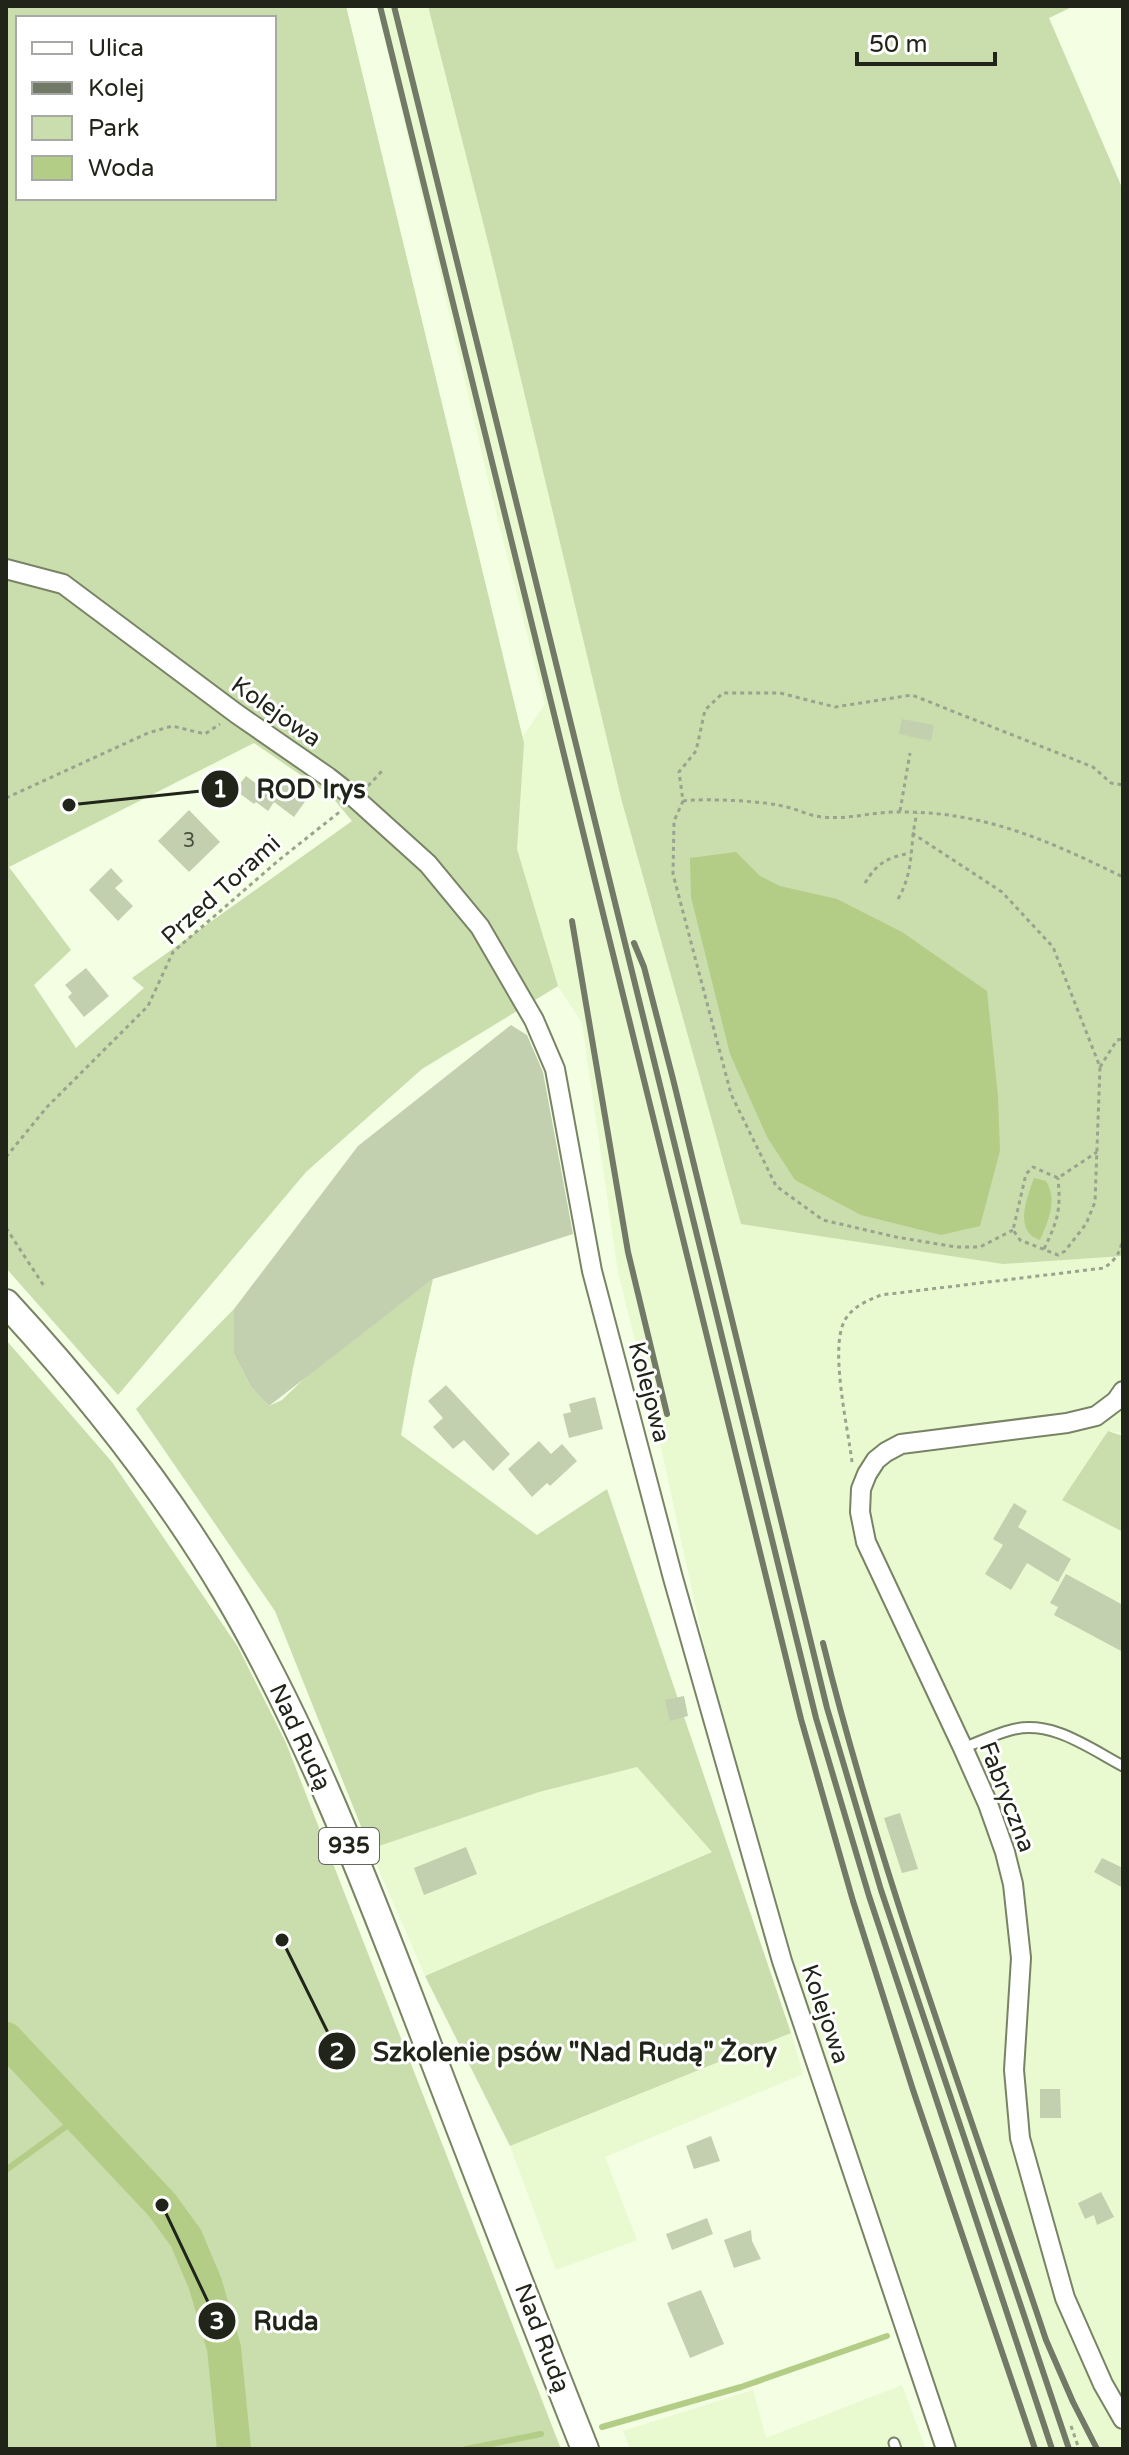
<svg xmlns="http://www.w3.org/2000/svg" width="1129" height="2455" font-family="'Varela Round',sans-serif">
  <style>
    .built { fill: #e9f9d0 }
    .green { fill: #caddac; fill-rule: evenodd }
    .water { fill: #b3cd87 }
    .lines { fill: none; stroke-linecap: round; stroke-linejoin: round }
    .stream { stroke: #b3cd87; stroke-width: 6 }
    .canal { stroke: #b3cd87; stroke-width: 20 }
    .river { stroke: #b3cd87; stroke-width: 34 }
    .building { fill: #c3d0af }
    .service-casing { stroke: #788465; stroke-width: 13 }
    .minor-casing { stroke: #788465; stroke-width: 22 }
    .primary-casing { stroke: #788465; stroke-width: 30 }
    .path { stroke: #9aa38e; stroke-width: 3; stroke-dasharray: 4 4; stroke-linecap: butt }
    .service { stroke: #fff; stroke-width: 9 }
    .minor { stroke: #fff; stroke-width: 18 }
    .primary { stroke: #fff; stroke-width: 26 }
    .rail { stroke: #737967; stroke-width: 6 }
    .labels { text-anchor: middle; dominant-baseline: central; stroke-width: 6; stroke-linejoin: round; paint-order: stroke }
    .number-label { font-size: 20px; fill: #4a503e }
    .shield { fill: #fff; stroke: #64665e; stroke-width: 2 }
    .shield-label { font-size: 22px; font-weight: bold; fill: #212519 }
    .street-label { font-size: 24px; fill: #212519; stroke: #fff }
    .leader { fill: none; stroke: #212519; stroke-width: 3 }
    .callout-dot { fill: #212519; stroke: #fff; stroke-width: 3 }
    .mark-label { font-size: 24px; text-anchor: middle; font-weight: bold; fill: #fff }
    .callout-label { font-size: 26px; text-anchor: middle; font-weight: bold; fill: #212519; stroke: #fff; stroke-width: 6; stroke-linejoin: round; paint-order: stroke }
  </style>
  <rect width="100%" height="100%" fill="#f3fee3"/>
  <g class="built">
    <polygon points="377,6 428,6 490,250 622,802 741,1223 1003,1264 1123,1256 1123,1433 1108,1431 1063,1499 1123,1532 1123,2449 953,2449 809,2012 716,1700 657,1429 618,1272 582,1023 558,986 517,849 522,738 545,704 492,496"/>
    <polygon points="637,1767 713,1852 425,1976 370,1849 539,1792"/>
    <polygon points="791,2033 803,2074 605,2157 637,2240 556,2270 510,2146"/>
    <polygon points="902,2385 926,2449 630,2449 623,2431 753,2390 766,2438"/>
  </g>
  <g class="green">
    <path d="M6 6H346L524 743 517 849 558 986 422 1069 306 1172 118 1395 6 1268ZM18 18H274V198H18ZM254 743 331 796 352 821 132 978 144 988 76 1048 34 985 71 950 9 867Z"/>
    <polygon points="428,6 1074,6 1049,18 1123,190 1123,1256 1003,1264 741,1224 622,802 490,250"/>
    <polygon points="433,1279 413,1368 401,1435 537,1535 607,1489 791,2033 510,2146 425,1976 712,1852 637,1767 539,1792 370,1849 275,1611 136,1409 234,1309 234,1354 251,1387 269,1406 282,1400 309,1374"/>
    <polygon points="6,1340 112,1462 238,1647 286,1743 561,2449 6,2449"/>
    <polygon points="1108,1431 1123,1436 1123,1532 1062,1500"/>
  </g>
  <g class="water">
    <polygon points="736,852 760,876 780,886 837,899 902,932 987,991 998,1096 1000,1151 980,1226 941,1235 861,1215 795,1180 767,1137 730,1054 691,897 690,858"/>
    <path d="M1034 1178 1046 1181C1058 1200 1048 1221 1040 1240 1013 1231 1027 1198 1034 1178Z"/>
  </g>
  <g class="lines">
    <g class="stream">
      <polyline points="6,2170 79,2117"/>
      <polyline points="602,2427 741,2387 887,2336"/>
      <polyline points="466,2449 541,2434"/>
    </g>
    <polyline class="canal" points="230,2449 234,2444"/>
    <polyline class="river" points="6,2039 162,2205 186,2238 205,2283 224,2348 234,2449"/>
  </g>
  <g class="building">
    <polygon points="902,719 934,725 931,741 899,734"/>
    <polygon points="246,776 270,794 279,782 285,786 289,781 309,796 294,817 274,802 268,811 256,802 254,804 235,790"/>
    <polygon points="189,810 220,842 189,872 158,841"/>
    <polygon points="111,868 123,881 115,888 133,906 118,921 89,890"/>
    <polygon points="86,968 109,996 84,1017 68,997 72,993 65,985"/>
    <polygon points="511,1025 527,1035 543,1072 573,1234 433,1279 269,1406 251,1387 234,1354 234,1309 358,1146"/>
    <polygon points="446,1385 510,1454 493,1471 464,1440 453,1449 433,1427 443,1418 428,1401"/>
    <polygon points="595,1397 603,1429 569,1438 563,1414 571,1412 569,1404"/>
    <polygon points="539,1441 551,1454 562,1444 577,1461 550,1486 547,1483 532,1497 508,1469"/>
    <polygon points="1014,1503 1027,1511 1018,1527 1071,1559 1058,1582 1027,1563 1011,1590 985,1574 1003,1545 993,1539"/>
    <polygon points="1066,1574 1123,1605 1123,1652 1054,1615 1058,1607 1050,1603"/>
    <polygon points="684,1696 688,1716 670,1721 665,1700"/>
    <polygon points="900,1813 918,1869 902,1873 884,1818"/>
    <polygon points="466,1847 477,1874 424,1895 414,1868"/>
    <polygon points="1102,1858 1123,1868 1123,1888 1094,1872"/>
    <polygon points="1040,2089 1060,2089 1061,2118 1040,2118"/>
    <polygon points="711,2136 720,2161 694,2169 686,2146"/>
    <polygon points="1101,2192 1114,2217 1097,2225 1094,2215 1085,2219 1078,2203"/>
    <polygon points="707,2218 713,2234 672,2250 666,2234"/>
    <polygon points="751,2230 752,2241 761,2259 734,2268 724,2240"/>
    <polygon points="701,2290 724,2344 690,2358 667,2303"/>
  </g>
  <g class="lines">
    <defs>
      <g id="service">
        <path d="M963 1748C979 1742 995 1734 1011 1730 1051 1719 1089 1748 1123 1766"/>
        <polyline points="894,2443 896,2449"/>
      </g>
      <g id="minor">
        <polyline points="6,569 63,584 237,714 328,777 356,799 428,864 480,927 534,1020 555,1069 592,1271 673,1578 782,1961 946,2449"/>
        <polyline points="1123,1391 1116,1401 1096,1416 1067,1423 901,1444 886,1452 876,1460 867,1474 861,1489 860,1512 866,1542 963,1748 988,1804 1005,1852 1013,1884 1021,1958 1014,2070 1020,2138 1065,2298 1103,2384 1123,2419"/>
      </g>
      <path id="primary" d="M6 1303C88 1392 164 1487 226 1592 300 1718 354 1853 406 1988 465 2142 524 2296 585 2449"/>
    </defs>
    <use href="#service" class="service-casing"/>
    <use href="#minor" class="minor-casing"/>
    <use href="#primary" class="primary-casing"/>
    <g class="path">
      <polyline points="368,786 382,771"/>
      <polyline points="6,798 148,733 172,726 205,734 220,724"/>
      <path d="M683 801C705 798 766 801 787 807 799 810 810 816 822 817 849 820 875 811 902 812 986 812 1049 841 1123 877"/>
      <polyline points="900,811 910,753"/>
      <polyline points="912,833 1002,892 1053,947 1100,1067 1095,1202 1086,1224 1065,1251 1058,1255 1020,1240 1013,1230 1026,1174 1033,1167 1058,1178 1097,1152"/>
      <path d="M865 883C877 863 887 858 910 853"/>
      <path d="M898 899C915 870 909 845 917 813"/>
      <polyline points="1100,1067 1117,1040 1123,1039"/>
      <polyline points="6,1157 47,1107 148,1006 173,952 279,860 342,810"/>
      <polyline points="6,1228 44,1286"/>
      <polyline points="1013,1230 980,1247 956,1247 896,1237 823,1220 776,1186 731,1094 673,874 674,821 683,801 679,772 696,751 705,710 723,693 780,693 835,707 912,695 1093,767 1111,783 1123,785"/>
      <path d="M1044 1249C1058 1220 1061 1210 1058 1178"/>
      <path d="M852 1462C848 1428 829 1347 845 1320 853 1306 867 1301 881 1295L1104 1268C1118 1258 1122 1250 1123 1232"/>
      <polyline points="1071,2426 1079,2449"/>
    </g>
    <use href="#service" class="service"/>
    <use href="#minor" class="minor"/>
    <use href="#primary" class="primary"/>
    <g class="rail">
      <polyline points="380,6 801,1719 853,1901 913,2090 1035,2449"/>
      <polyline points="394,6 816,1718 869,1896 1052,2449"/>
      <polyline points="572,921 628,1252 667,1414"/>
      <polyline points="634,943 644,967 673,1079 827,1708 881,1890 1069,2449"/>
      <path d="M823 1643C882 1880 969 2109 1046 2340L1073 2402 1097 2449"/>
    </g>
  </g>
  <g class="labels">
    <g class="number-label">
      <text x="189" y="841">3</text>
    </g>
    <rect class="shield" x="319" y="1828" width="60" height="36" rx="6"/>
    <g class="shield-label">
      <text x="349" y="1846">935</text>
    </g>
    <g class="street-label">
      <text transform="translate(276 712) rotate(35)">Kolejowa</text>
      <text transform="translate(221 890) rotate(-42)">Przed Torami</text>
      <text transform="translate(649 1392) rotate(75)">Kolejowa</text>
      <text transform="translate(300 1737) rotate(65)">Nad Rudą</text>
      <text transform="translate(1007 1797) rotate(69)">Fabryczna</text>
      <text transform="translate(825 2014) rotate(71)">Kolejowa</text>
      <text transform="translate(542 2338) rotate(69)">Nad Rudą</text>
    </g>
  </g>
  <path class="leader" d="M69 805L220 789M282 1940L337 2051M162 2205L217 2321"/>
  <g class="callout-dot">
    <circle cx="69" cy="805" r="8"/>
    <circle cx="282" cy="1940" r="8"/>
    <circle cx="162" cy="2205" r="8"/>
    <circle cx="220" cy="789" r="20"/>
    <circle cx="337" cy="2051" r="20"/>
    <circle cx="217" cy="2321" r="20"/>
  </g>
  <g class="mark-label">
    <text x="220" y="797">1</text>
    <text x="337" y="2060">2</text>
    <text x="217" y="2329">3</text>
  </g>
  <g class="callout-label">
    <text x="311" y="798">ROD Irys</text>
    <text x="575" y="2061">Szkolenie psów "Nad Rudą" Żory</text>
    <text x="286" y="2330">Ruda</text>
  </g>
  <rect width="1129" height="2455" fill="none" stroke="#212519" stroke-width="16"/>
  <rect x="16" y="16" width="260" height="184" fill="#ffffff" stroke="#a6a8a3" stroke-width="2"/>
  <rect x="32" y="42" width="40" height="12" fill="#ffffff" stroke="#a6a8a3" stroke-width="2"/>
  <text x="88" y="56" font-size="24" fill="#212519">Ulica</text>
  <rect x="32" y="82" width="40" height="12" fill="#737967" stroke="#a6a8a3" stroke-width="2"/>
  <text x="88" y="96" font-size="24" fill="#212519">Kolej</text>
  <rect x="32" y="116" width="40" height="24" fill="#caddac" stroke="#a6a8a3" stroke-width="2"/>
  <text x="88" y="136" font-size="24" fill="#212519">Park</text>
  <rect x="32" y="156" width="40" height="24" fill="#b3cd87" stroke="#a6a8a3" stroke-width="2"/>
  <text x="88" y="176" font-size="24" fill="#212519">Woda</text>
  <path d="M857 52v12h138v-12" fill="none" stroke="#212519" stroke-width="4"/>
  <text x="869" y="52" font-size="24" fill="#212519" stroke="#ffffff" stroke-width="6" paint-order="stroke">50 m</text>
</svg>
